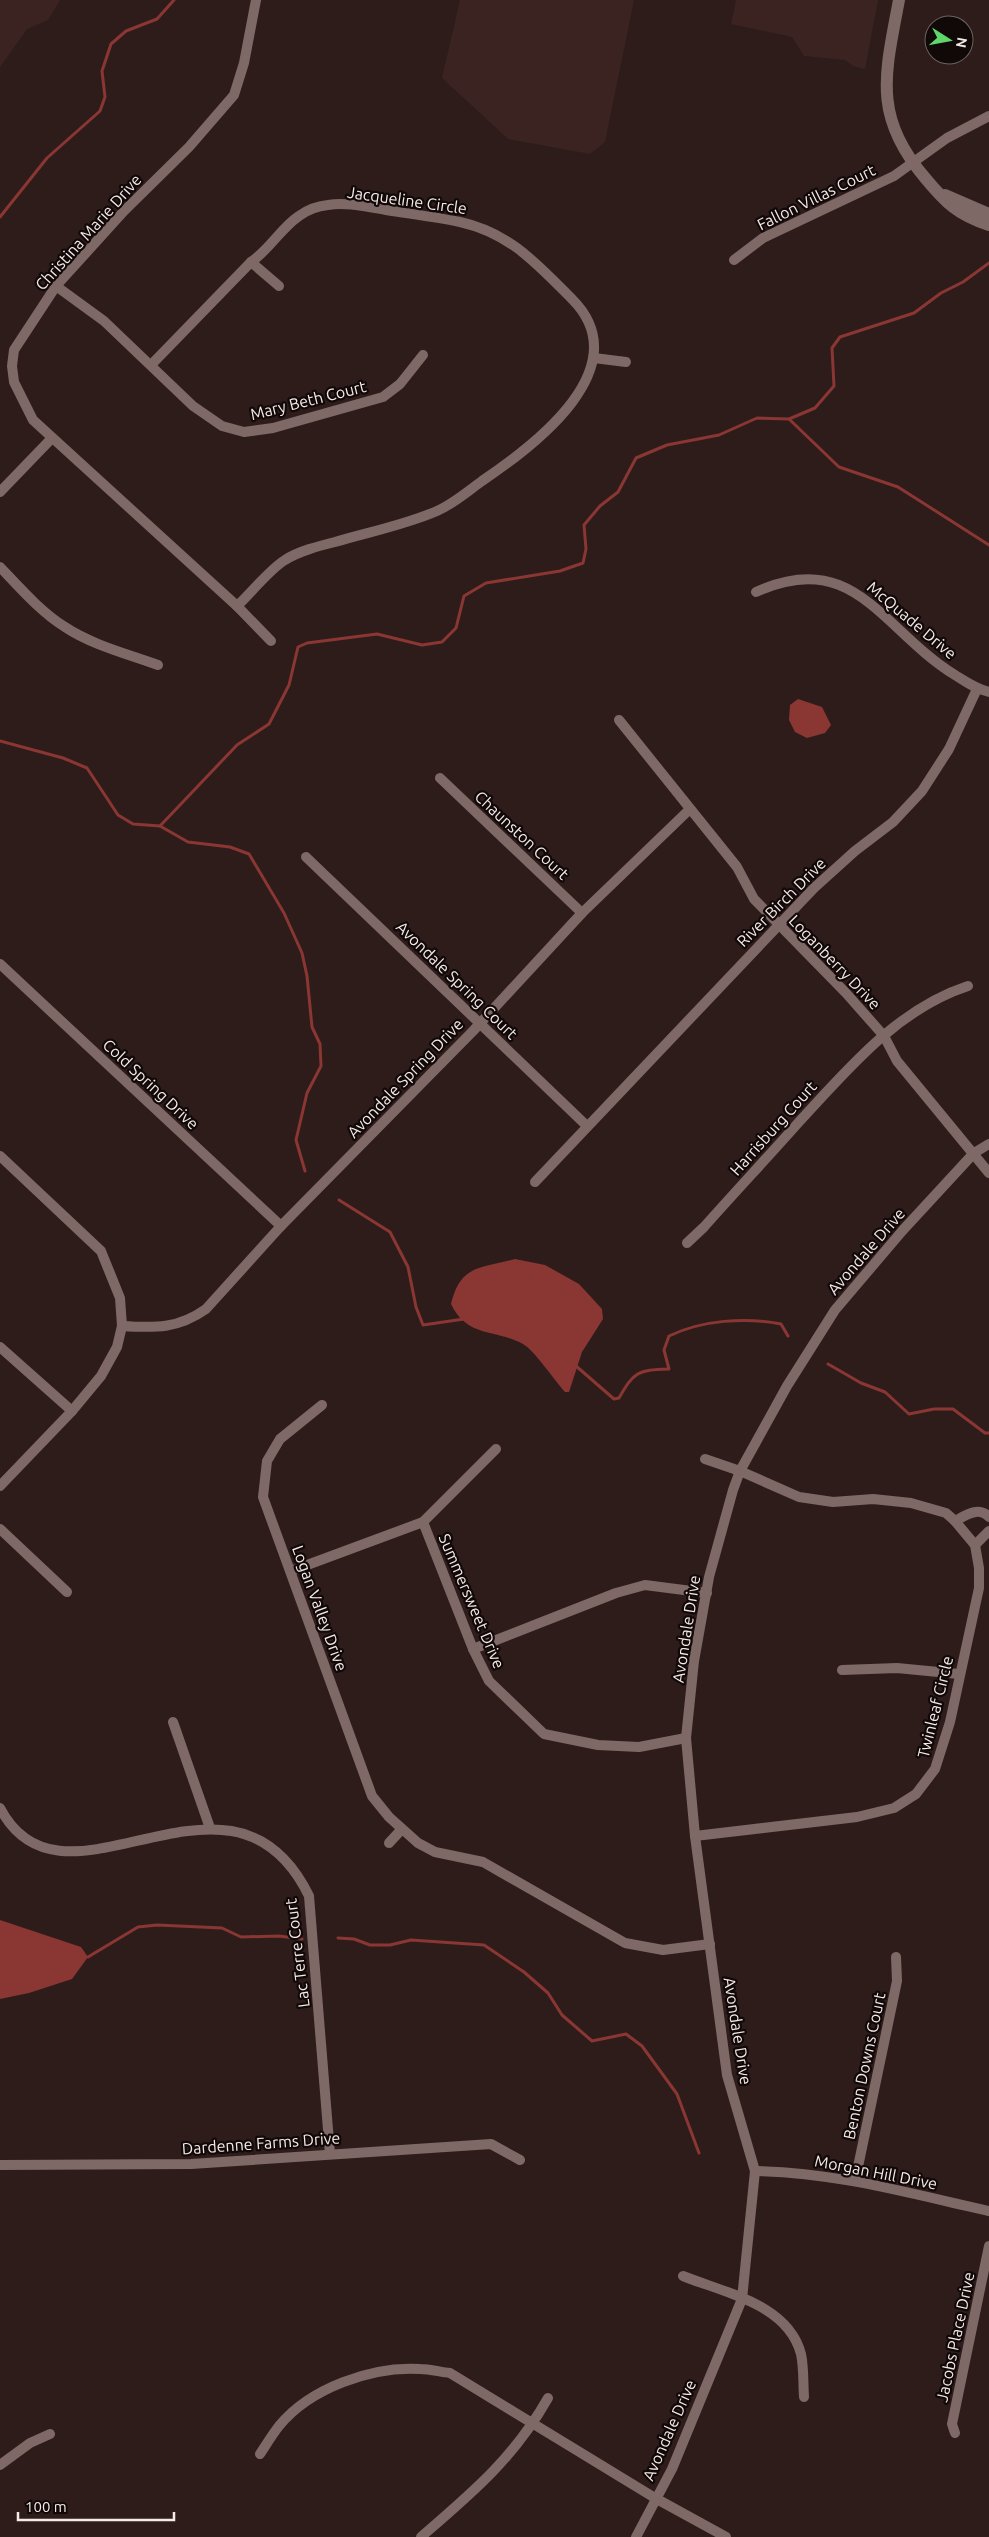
<svg xmlns="http://www.w3.org/2000/svg" width="989" height="2537" font-family="Ubuntu,sans-serif">
  <style>
    .built { fill: #3b2321 }
    .water { fill: #8a3633 }
    .lines { fill: none; stroke-linecap: round; stroke-linejoin: round }
    .stream { stroke: #8a3633; stroke-width: 3 }
    .minor { stroke: #7f6967; stroke-width: 10 }
    .tertiary { stroke: #7f6967; stroke-width: 12 }
    .labels { text-anchor: middle; dominant-baseline: central; stroke-width: 4.5; stroke-linejoin: round; paint-order: stroke }
    .street-label { font-size: 16px; fill: #f6eae8; stroke: #100908 }
  </style>
  <rect width="100%" height="100%" fill="#2e1c1b"/>
  <g class="built">
    <polygon points="0,0 60,0 48,20 27,29 0,67"/>
    <polygon points="460,0 634,0 605,142 590,154 508,139 442,78"/>
    <polygon points="736,0 878,0 865,69 853,66 845,60 804,56 792,37 731,24"/>
  </g>
  <g class="water">
    <polygon points="798,699 822,707 831,725 825,733 807,738 795,732 789,720 790,705"/>
    <path d="M515 1259 545 1265 579 1284 602 1309 603 1319 582 1352 569 1392H565C555 1381 534 1350 523 1344 496 1329 467 1338 451 1304 461 1264 480 1269 515 1259Z"/>
    <polygon points="0,1920 81,1947 88,1957 72,1979 29,1993 0,1999"/>
  </g>
  <g class="lines">
    <g class="stream">
      <polyline points="0,217 47,158 100,111 105,97 102,71 111,44 126,31 157,19 174,0"/>
      <polyline points="789,419 839,467 898,487 989,545"/>
      <polyline points="0,741 63,758 87,768 118,815 133,824 160,826 188,842 230,847 249,854 284,913 302,953 307,976 312,1027 320,1044 321,1066 307,1093 296,1140 305,1171"/>
      <polyline points="160,826 237,745 269,724 289,685 298,647 307,643 377,634 422,645 442,642 456,628 464,596 486,583 560,571 583,563 586,549 584,525 600,506 618,492 636,458 667,445 719,435 757,418 789,419 815,408 834,386 832,348 840,337 914,313 941,293 963,282 989,263"/>
      <polyline points="339,1200 390,1232 408,1267 416,1307 423,1325 464,1319"/>
      <polyline points="828,1364 861,1383 885,1392 909,1414 934,1409 953,1409 985,1433 989,1433"/>
      <path d="M576 1366 614 1399 619 1398C634 1372 637 1370 669 1369L664 1350 669 1336C702 1320 745 1317 781 1324L788 1336"/>
      <polyline points="338,1938 354,1939 370,1945 390,1945 411,1940 484,1945 524,1972 548,1993 562,2015 592,2041 626,2034 642,2046 677,2094 699,2153"/>
      <polyline points="88,1957 138,1927 157,1925 222,1928 241,1937 279,1936 302,1939"/>
    </g>
    <g class="minor">
      <polyline points="256,0 244,63 234,95 189,147 124,211 56,286 14,350 12,366 14,382 33,420 237,606 271,641"/>
      <polyline points="734,260 763,238 894,176 947,138 989,116"/>
      <polyline points="251,262 279,286"/>
      <polyline points="56,286 104,321 193,406 222,426 244,432 273,428 383,397 400,384 423,355"/>
      <polyline points="594,358 626,362"/>
      <path d="M151 365 251 262C270 249 281 228 299 216 307 210 318 206 328 205 347 202 367 207 386 210 411 214 436 217 460 222 510 233 537 264 572 299 640 367 534 446 482 481 468 491 453 504 437 511 405 525 369 532 335 542 319 546 299 551 285 560 271 568 250 594 237 606"/>
      <polyline points="0,492 52,438"/>
      <path d="M0 567C20 588 41 612 65 627 92 645 128 654 158 665"/>
      <path d="M756 592C854 547 882 630 955 675 966 682 976 689 989 692"/>
      <polyline points="619,720 737,867 754,899 846,993 884,1036 897,1061 989,1173"/>
      <polyline points="440,778 582,913"/>
      <polyline points="306,857 587,1126"/>
      <polyline points="0,964 281,1226"/>
      <polyline points="0,1156 101,1251 120,1298 122,1326 117,1347 101,1376 72,1411 0,1486"/>
      <polyline points="535,1182 814,888 855,851 893,822 922,791 949,749 977,689"/>
      <path d="M687 1243 704 1227C735 1192 767 1158 798 1123 847 1070 897 1009 968 986"/>
      <path d="M122 1326C155 1328 178 1329 206 1309L281 1226 473 1031 582 913 690 809"/>
      <polyline points="0,1347 72,1411"/>
      <polyline points="322,1405 280,1439 267,1461 263,1497 372,1796 389,1817 418,1843 435,1852 483,1862 625,1943 663,1950 710,1944"/>
      <path d="M955 1521C966 1515 979 1506 989 1517"/>
      <polyline points="423,1522 473,1649 489,1681 544,1734 598,1745 639,1747 686,1738"/>
      <polyline points="0,1529 67,1592"/>
      <polyline points="975,1545 989,1531"/>
      <polyline points="291,1571 423,1522 496,1449"/>
      <polyline points="473,1649 616,1593 645,1585 707,1593"/>
      <polyline points="842,1670 897,1668 959,1674"/>
      <polyline points="173,1722 210,1828"/>
      <path d="M0 1808C64 1931 231 1736 309 1896L330 2154"/>
      <polyline points="695,1836 857,1817 894,1808 916,1794 935,1769 950,1722 979,1588 979,1568 975,1545 955,1521 946,1513 911,1503 873,1499 833,1502 799,1497 740,1471 705,1459"/>
      <polyline points="389,1843 401,1830"/>
      <polyline points="0,2165 191,2164 491,2144 520,2160"/>
      <path d="M755 2171C835 2172 912 2194 989 2211"/>
      <polyline points="855,2181 897,1981 896,1957"/>
      <path d="M683 2276C725 2293 788 2304 801 2354 804 2368 803 2383 804 2397"/>
      <polyline points="955,2433 952,2424 989,2246"/>
      <path d="M260 2454C266 2445 272 2435 279 2426 310 2388 372 2366 420 2369 430 2369 440 2372 450 2373L655 2498 726 2537"/>
      <polyline points="0,2465 30,2443 50,2434"/>
      <path d="M421 2537C472 2493 514 2458 548 2398"/>
      <polyline points="636,2537 672,2469 742,2299 755,2171 727,2075 695,1836 686,1738 694,1661 709,1577 733,1490 740,1471 787,1386 835,1310 903,1230 974,1153 989,1144"/>
    </g>
    <g class="tertiary">
      <path d="M899 0C885 75 872 116 926 179 946 203 958 215 989 225"/>
      <polyline points="945,195 989,214"/>
    </g>
  </g>
  <g class="labels">
    <g class="street-label">
      <text transform="translate(816 197) rotate(-26)">Fallon Villas Court</text>
      <text transform="translate(407 200) rotate(8)">Jacqueline Circle</text>
      <text transform="translate(88 232) rotate(-48)">Christina Marie Drive</text>
      <text transform="translate(308 400) rotate(-14)">Mary Beth Court</text>
      <text transform="translate(912 620) rotate(40)">McQuade Drive</text>
      <text transform="translate(522 835) rotate(43)">Chaunston Court</text>
      <text transform="translate(781 902) rotate(-45)">River Birch Drive</text>
      <text transform="translate(835 962) rotate(46)">Loganberry Drive</text>
      <text transform="translate(457 980) rotate(44)">Avondale Spring Court</text>
      <text transform="translate(405 1078) rotate(-46)">Avondale Spring Drive</text>
      <text transform="translate(151 1084) rotate(43)">Cold Spring Drive</text>
      <text transform="translate(773 1128) rotate(-48)">Harrisburg Court</text>
      <text transform="translate(866 1251) rotate(-49)">Avondale Drive</text>
      <text transform="translate(472 1601) rotate(67)">Summersweet Drive</text>
      <text transform="translate(320 1608) rotate(70)">Logan Valley Drive</text>
      <text transform="translate(686 1629) rotate(-81)">Avondale Drive</text>
      <text transform="translate(935 1707) rotate(-76)">Twinleaf Circle</text>
      <text transform="translate(297 1953) rotate(-97)">Lac Terre Court</text>
      <text transform="translate(738 2031) rotate(81)">Avondale Drive</text>
      <text transform="translate(864 2066) rotate(-78)">Benton Downs Court</text>
      <text transform="translate(261 2143) rotate(-4)">Dardenne Farms Drive</text>
      <text transform="translate(876 2172) rotate(11)">Morgan Hill Drive</text>
      <text transform="translate(955 2337) rotate(-78)">Jacobs Place Drive</text>
      <text transform="translate(669 2430) rotate(-66)">Avondale Drive</text>
    </g>
  </g>
  <g transform="translate(949 40) rotate(101)"><circle r="24" fill="#100908" stroke="#6c6362"/>
  <path d="M0-4L9 19L0 12L-9 19Z" fill="#5fd56b"/>
  <text y="-8" font-size="14" font-weight="bold" text-anchor="middle" fill="#f6eae8">N</text>
  </g>
  <path d="M18 2512v8h156v-8" fill="none" stroke="#f6eae8" stroke-width="2.5"/>
  <text x="25" y="2512" font-size="15" fill="#f6eae8" stroke="#100908" stroke-width="4" paint-order="stroke">100 m</text>
</svg>
